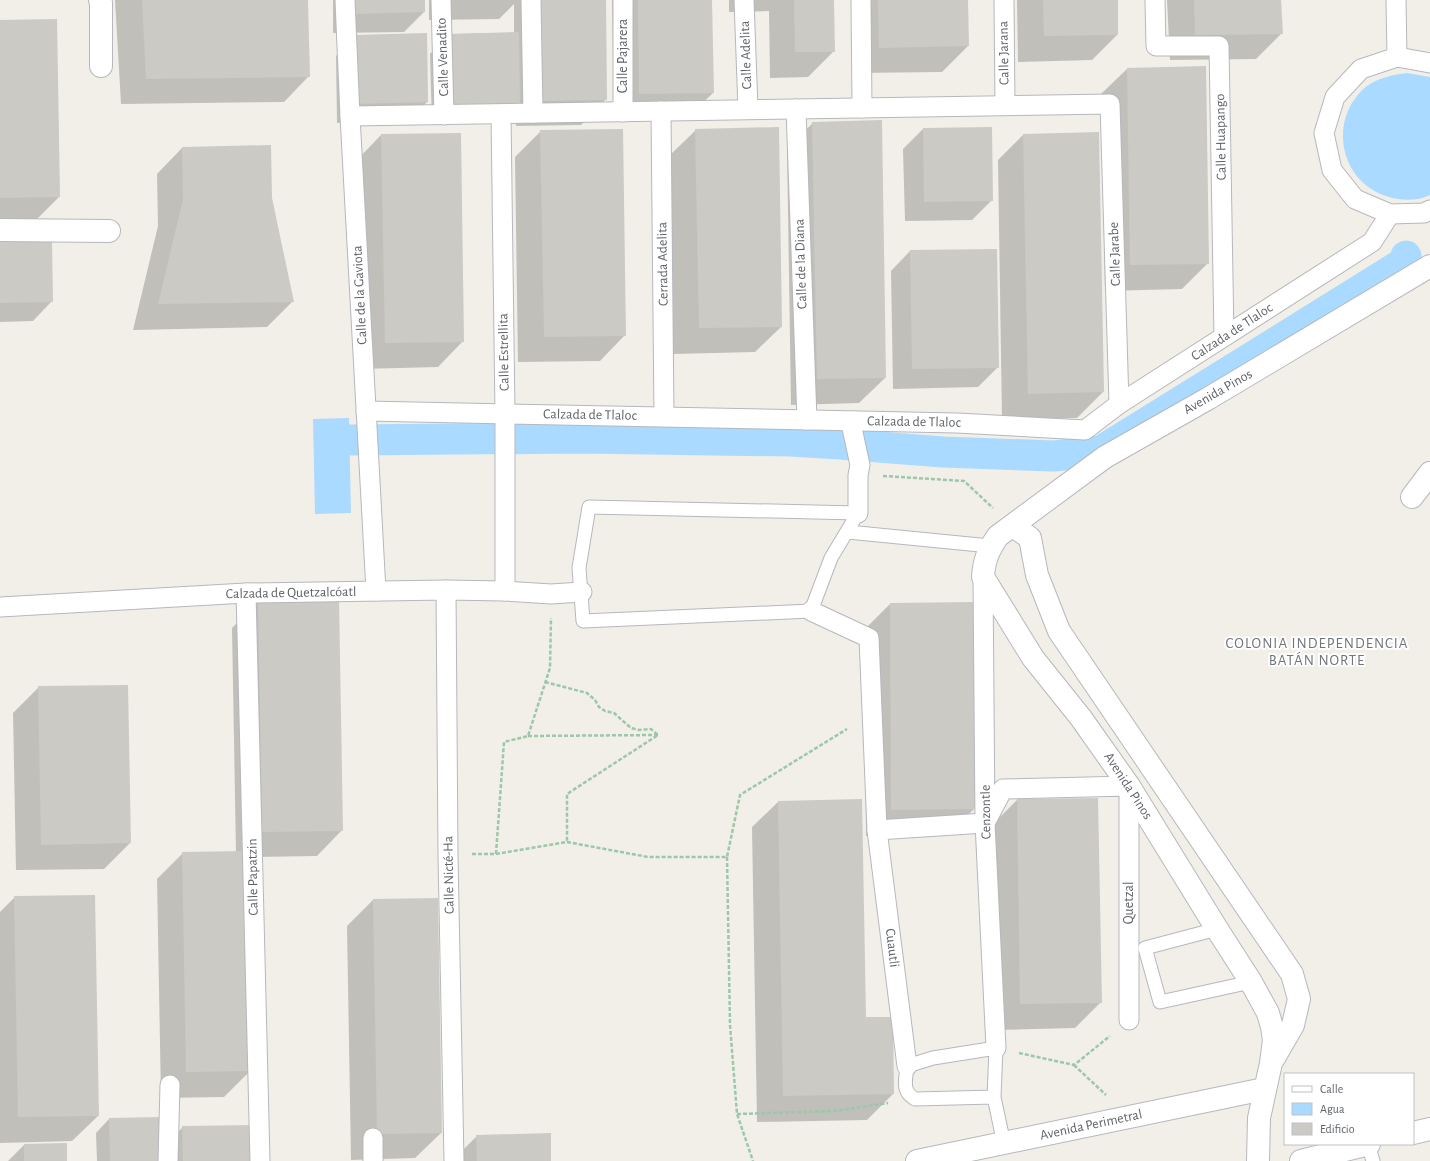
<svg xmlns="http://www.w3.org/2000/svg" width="1430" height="1161" font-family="'Alegreya Sans',sans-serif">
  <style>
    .water { fill: #aadaff }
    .shadow { fill: #0003 }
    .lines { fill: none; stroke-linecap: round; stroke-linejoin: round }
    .canal { stroke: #aadaff; stroke-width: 31 }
    .building { fill: #cccac5 }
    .service-casing { stroke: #b5b8bc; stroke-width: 15 }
    .pedestrian-casing { stroke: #b5b8bc; stroke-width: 21 }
    .minor-casing { stroke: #b5b8bc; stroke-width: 24 }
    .secondary-casing { stroke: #b6babf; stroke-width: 24 }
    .path { stroke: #9cc7a9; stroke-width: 2.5; stroke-dasharray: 4 2; stroke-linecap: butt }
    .service { stroke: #fff; stroke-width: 13 }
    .pedestrian { stroke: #fff; stroke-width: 19 }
    .minor { stroke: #fff; stroke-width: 22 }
    .secondary { stroke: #fff; stroke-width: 22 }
    .labels { text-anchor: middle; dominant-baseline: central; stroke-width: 4; stroke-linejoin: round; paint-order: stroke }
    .street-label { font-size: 14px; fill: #5f6368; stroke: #fff }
    .neighbourhood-label { font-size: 15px; letter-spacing: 1px; fill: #70757a; stroke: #fff }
  </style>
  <rect width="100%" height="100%" fill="#f1efe8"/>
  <g class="water">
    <path d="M1407 73 1430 77V195C1417 201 1403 201 1389 197 1339 183 1327 118 1367 86 1379 77 1394 75 1407 73Z"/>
    <polygon points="349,418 351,513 315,514 313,419"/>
  </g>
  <g class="shadow">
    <polygon points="115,0 307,0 309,76 284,102 121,104"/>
    <polygon points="333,0 424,0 424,12 404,32 333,33"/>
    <polygon points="429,0 605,0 606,99 581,125 516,126 516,106 499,123 432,124 430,54 450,34 514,33 514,4 499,19 429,20"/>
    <polygon points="612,0 711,0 713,93 687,118 614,120"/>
    <polygon points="729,0 833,0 834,51 808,77 770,78 769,11 729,12"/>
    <polygon points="852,0 967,0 968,46 942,72 854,73"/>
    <polygon points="1017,0 1117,0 1117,35 1092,60 1018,62"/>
    <polygon points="1167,0 1280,0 1282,33 1256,59 1170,60"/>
    <polygon points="0,21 59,197 33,223 0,223"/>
    <polygon points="356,36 427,102 407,122 337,123 336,56"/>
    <polygon points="1127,69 1208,263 1182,289 1105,291 1101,94"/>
    <polygon points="813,123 885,378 859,403 791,405 787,148"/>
    <polygon points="923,129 992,200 972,220 905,221 903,149"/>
    <polygon points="696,130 781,327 755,352 673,354 670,155"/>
    <polygon points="541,131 625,335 600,361 518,362 515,157"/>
    <polygon points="381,135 463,341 438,367 359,369 356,161"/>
    <polygon points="1023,135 1103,392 1077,418 1002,419 998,160"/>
    <polygon points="182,148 271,198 293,301 267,327 133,330 158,226 157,174"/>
    <polygon points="0,243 52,301 33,321 0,322"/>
    <polygon points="910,251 998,367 978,387 893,389 891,271"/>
    <polygon points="258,602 342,830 317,856 246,857 250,1071 224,1097 161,1098 157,879 183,853 236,853 232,628"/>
    <polygon points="890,604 974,809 948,835 866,836 864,630"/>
    <polygon points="39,687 130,843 104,869 16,870 13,713"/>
    <polygon points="1097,799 1101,1002 1075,1028 995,1030 991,826 1017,800"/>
    <polygon points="861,800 865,1018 893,1094 867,1120 757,1122 752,827 778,802"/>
    <polygon points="15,897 98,1116 72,1141 0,1143 0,912"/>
    <polygon points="437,899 441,1133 415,1158 351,1160 347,926 373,900"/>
    <polygon points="109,1119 161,1149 183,1127 255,1161 97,1161 96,1133"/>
    <polygon points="477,1136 550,1161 457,1161 457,1156"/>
    <polygon points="24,1145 66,1161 8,1161"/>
  </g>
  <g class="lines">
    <polyline class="canal" points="349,440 582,438 790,441 840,444 943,452 1054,456 1101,451 1405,262 1406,256"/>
  </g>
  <g class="building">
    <polygon points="142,0 308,0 310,77 146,79"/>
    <polygon points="353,0 425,0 425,12 353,14"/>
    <polygon points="540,0 606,0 607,100 542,101"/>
    <polygon points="638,0 712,0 714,93 639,94"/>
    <polygon points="794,0 834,0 835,52 795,52"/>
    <polygon points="878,0 968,0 969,46 879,48"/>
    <polygon points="1043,0 1118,0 1118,35 1044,36"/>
    <polygon points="1194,0 1281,0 1283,34 1195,35"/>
    <polygon points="57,19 60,197 0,198 0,20"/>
    <polygon points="519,32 520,104 451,105 450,34"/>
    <polygon points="427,33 428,102 356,104 355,35"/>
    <polygon points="1206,66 1209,264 1130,265 1127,68"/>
    <polygon points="882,120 886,378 817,379 812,122"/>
    <polygon points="779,127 782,327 699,328 695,129"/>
    <polygon points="992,127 993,201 924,202 923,128"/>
    <polygon points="623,129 626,336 544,337 540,130"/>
    <polygon points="1099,132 1104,392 1028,394 1023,134"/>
    <polygon points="461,133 464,342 385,343 381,134"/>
    <polygon points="271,145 272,198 294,302 158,304 183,199 182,147"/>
    <polygon points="52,241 53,302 0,303 0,242"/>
    <polygon points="997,249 999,368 912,369 910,250"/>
    <polygon points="339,599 343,831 262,832 258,601"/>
    <polygon points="974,602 975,809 891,810 890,603"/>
    <polygon points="128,685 131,843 41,845 38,686"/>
    <polygon points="1098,798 1102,1003 1020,1004 1017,799"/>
    <polygon points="862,799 866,1017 893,1017 894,1094 783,1096 778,801"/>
    <polygon points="247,851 251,1071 186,1072 182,852"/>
    <polygon points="95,895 99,1116 18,1117 14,896"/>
    <polygon points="438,898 442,1133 377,1134 373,899"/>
    <polygon points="162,1117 163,1161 110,1161 109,1118"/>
    <polygon points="255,1125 256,1161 183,1161 182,1126"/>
    <polygon points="551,1133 551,1161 477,1161 476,1135"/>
    <polygon points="67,1143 67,1161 24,1161 24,1144"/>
  </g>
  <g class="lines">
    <defs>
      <g id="service">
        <polygon points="589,507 858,513 831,558 811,611 583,621 579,568"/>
        <polyline points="848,532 990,546"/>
        <polyline points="1217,929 1145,948 1160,1002 1251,982"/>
        <path d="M994 1097 915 1099C901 1091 906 1080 907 1066L933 1058 996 1048 994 1097 1004 1144"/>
        <polyline points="1368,1144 1373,1161"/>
      </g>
      <g id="pedestrian">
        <polyline points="345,0 350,116 376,591"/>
        <polyline points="441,0 444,115"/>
        <polyline points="531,0 533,113"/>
        <polyline points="623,0 623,112"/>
        <polyline points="744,0 748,109"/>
        <polyline points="861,0 862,108"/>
        <polyline points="1004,0 1005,105"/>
        <polyline points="1155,0 1156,46 1219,46 1224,336"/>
        <polyline points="1396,0 1397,57"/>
        <polyline points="1430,63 1397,57 1361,69 1335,97 1324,133 1332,170 1355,199 1390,214 1424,213 1430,210"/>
        <polyline points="796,109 807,420"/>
        <polyline points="661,111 664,417"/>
        <polyline points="501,114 505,414 505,591"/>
        <polyline points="350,116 1110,104 1119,404"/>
        <polyline points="366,411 957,423 1085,430 1119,404 1372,242 1390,214"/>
        <polyline points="853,421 852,428 860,465 858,475 858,513"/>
        <polyline points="983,577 985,823 996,1048"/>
        <polyline points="446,590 448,855 454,1161"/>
        <polyline points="246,593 260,1161"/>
        <polyline points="0,607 246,593 446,590 505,591 551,594 582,592"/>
        <polyline points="811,611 869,638 877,830 985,823 1003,789 1129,786 1129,1020"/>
        <polyline points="877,830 907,1066"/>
        <polyline points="373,1138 373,1161"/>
        <polyline points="168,1161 170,1085"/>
      </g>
      <g id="minor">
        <polyline points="100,0 101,3 101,66"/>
        <polyline points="0,230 109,231"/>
        <polyline points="1412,497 1430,473"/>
        <polyline points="1013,526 1030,538 1037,575 1059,631 1292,974 1299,999 1293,1025 1274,1058"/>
        <polyline points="917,1161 1264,1089"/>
        <path d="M1258 1161 1259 1118 1271 1063 1274 1040 1272 1027 1268 1013 1251 982 1217 929 1129 786 1081 718 1033 658 983 577C984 561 988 550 998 536L1105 457 1209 398 1430 266"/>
      </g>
      <g id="secondary">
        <polyline points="1413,1133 1430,1129"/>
        <polyline points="1301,1161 1369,1144"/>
      </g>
    </defs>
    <use href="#service" class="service-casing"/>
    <use href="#pedestrian" class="pedestrian-casing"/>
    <use href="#minor" class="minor-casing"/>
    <use href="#secondary" class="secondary-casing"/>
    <g class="path">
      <polyline points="883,476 964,481 993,508"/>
      <polyline points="545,682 587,693 595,700 599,707 605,711 614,713 631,728 639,730 651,729 658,735 567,794 567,842"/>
      <polyline points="528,736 658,735"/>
      <polyline points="472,854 496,854 567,842 648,857 727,857 740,795 847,729"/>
      <polyline points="496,854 504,742 528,736 550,668 551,618"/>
      <polyline points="727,857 730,1025 737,1114 753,1161"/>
      <polyline points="1019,1053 1074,1065 1110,1036"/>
      <polyline points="1074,1065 1106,1095"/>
      <polyline points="737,1114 835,1111 888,1103"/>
    </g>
    <use href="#service" class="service"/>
    <use href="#pedestrian" class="pedestrian"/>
    <use href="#minor" class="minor"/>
    <use href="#secondary" class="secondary"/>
  </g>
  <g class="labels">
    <g class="street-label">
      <text transform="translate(1004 53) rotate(-91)">Calle Jarana</text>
      <text transform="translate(746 55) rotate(-92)">Calle Adelita</text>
      <text transform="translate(623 56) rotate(-90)">Calle Pajarera</text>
      <text transform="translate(443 57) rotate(-92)">Calle Venadito</text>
      <text transform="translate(1221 137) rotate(-91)">Calle Huapango</text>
      <text transform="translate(1115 254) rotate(-92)">Calle Jarabe</text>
      <text transform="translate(663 264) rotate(-91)">Cerrada Adelita</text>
      <text transform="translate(801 264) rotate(-92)">Calle de la Diana</text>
      <text transform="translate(360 295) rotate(-93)">Calle de la Gaviota</text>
      <text transform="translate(1232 332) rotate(-33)">Calzada de Tlaloc</text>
      <text transform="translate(504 352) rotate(-91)">Calle Estrellita</text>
      <text transform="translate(1218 392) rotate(-30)">Avenida Pinos</text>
      <text transform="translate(590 415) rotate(1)">Calzada de Tlaloc</text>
      <text transform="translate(914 422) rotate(1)">Calzada de Tlaloc</text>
      <text transform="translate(291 593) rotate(-1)">Calzada de Quetzalcóatl</text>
      <text transform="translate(1128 786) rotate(57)">Avenida Pinos</text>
      <text transform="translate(986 812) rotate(-91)">Cenzontle</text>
      <text transform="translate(449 875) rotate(-91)">Calle Nicté-Ha</text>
      <text transform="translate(253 877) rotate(-91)">Calle Papatzin</text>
      <text transform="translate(1129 903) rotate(-90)">Quetzal</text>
      <text transform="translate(892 948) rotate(83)">Cuautli</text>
      <text transform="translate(1091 1125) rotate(-12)">Avenida Perimetral</text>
    </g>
    <g class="neighbourhood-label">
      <text x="1317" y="643">COLONIA INDEPENDENCIA<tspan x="1317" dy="17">BATÁN NORTE</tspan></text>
    </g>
  </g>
  <rect x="1284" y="1073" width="130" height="72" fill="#ffffff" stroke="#bfc1c3"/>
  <rect x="1292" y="1086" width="20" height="6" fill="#ffffff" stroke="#bfc1c3"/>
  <text x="1320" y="1093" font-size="12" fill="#5f6368">Calle</text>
  <rect x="1292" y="1103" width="20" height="12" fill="#aadaff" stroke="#bfc1c3"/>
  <text x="1320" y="1113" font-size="12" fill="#5f6368">Agua</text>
  <rect x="1292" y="1123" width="20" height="12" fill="#cccac5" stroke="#bfc1c3"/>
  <text x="1320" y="1133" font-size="12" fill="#5f6368">Edificio</text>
</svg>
